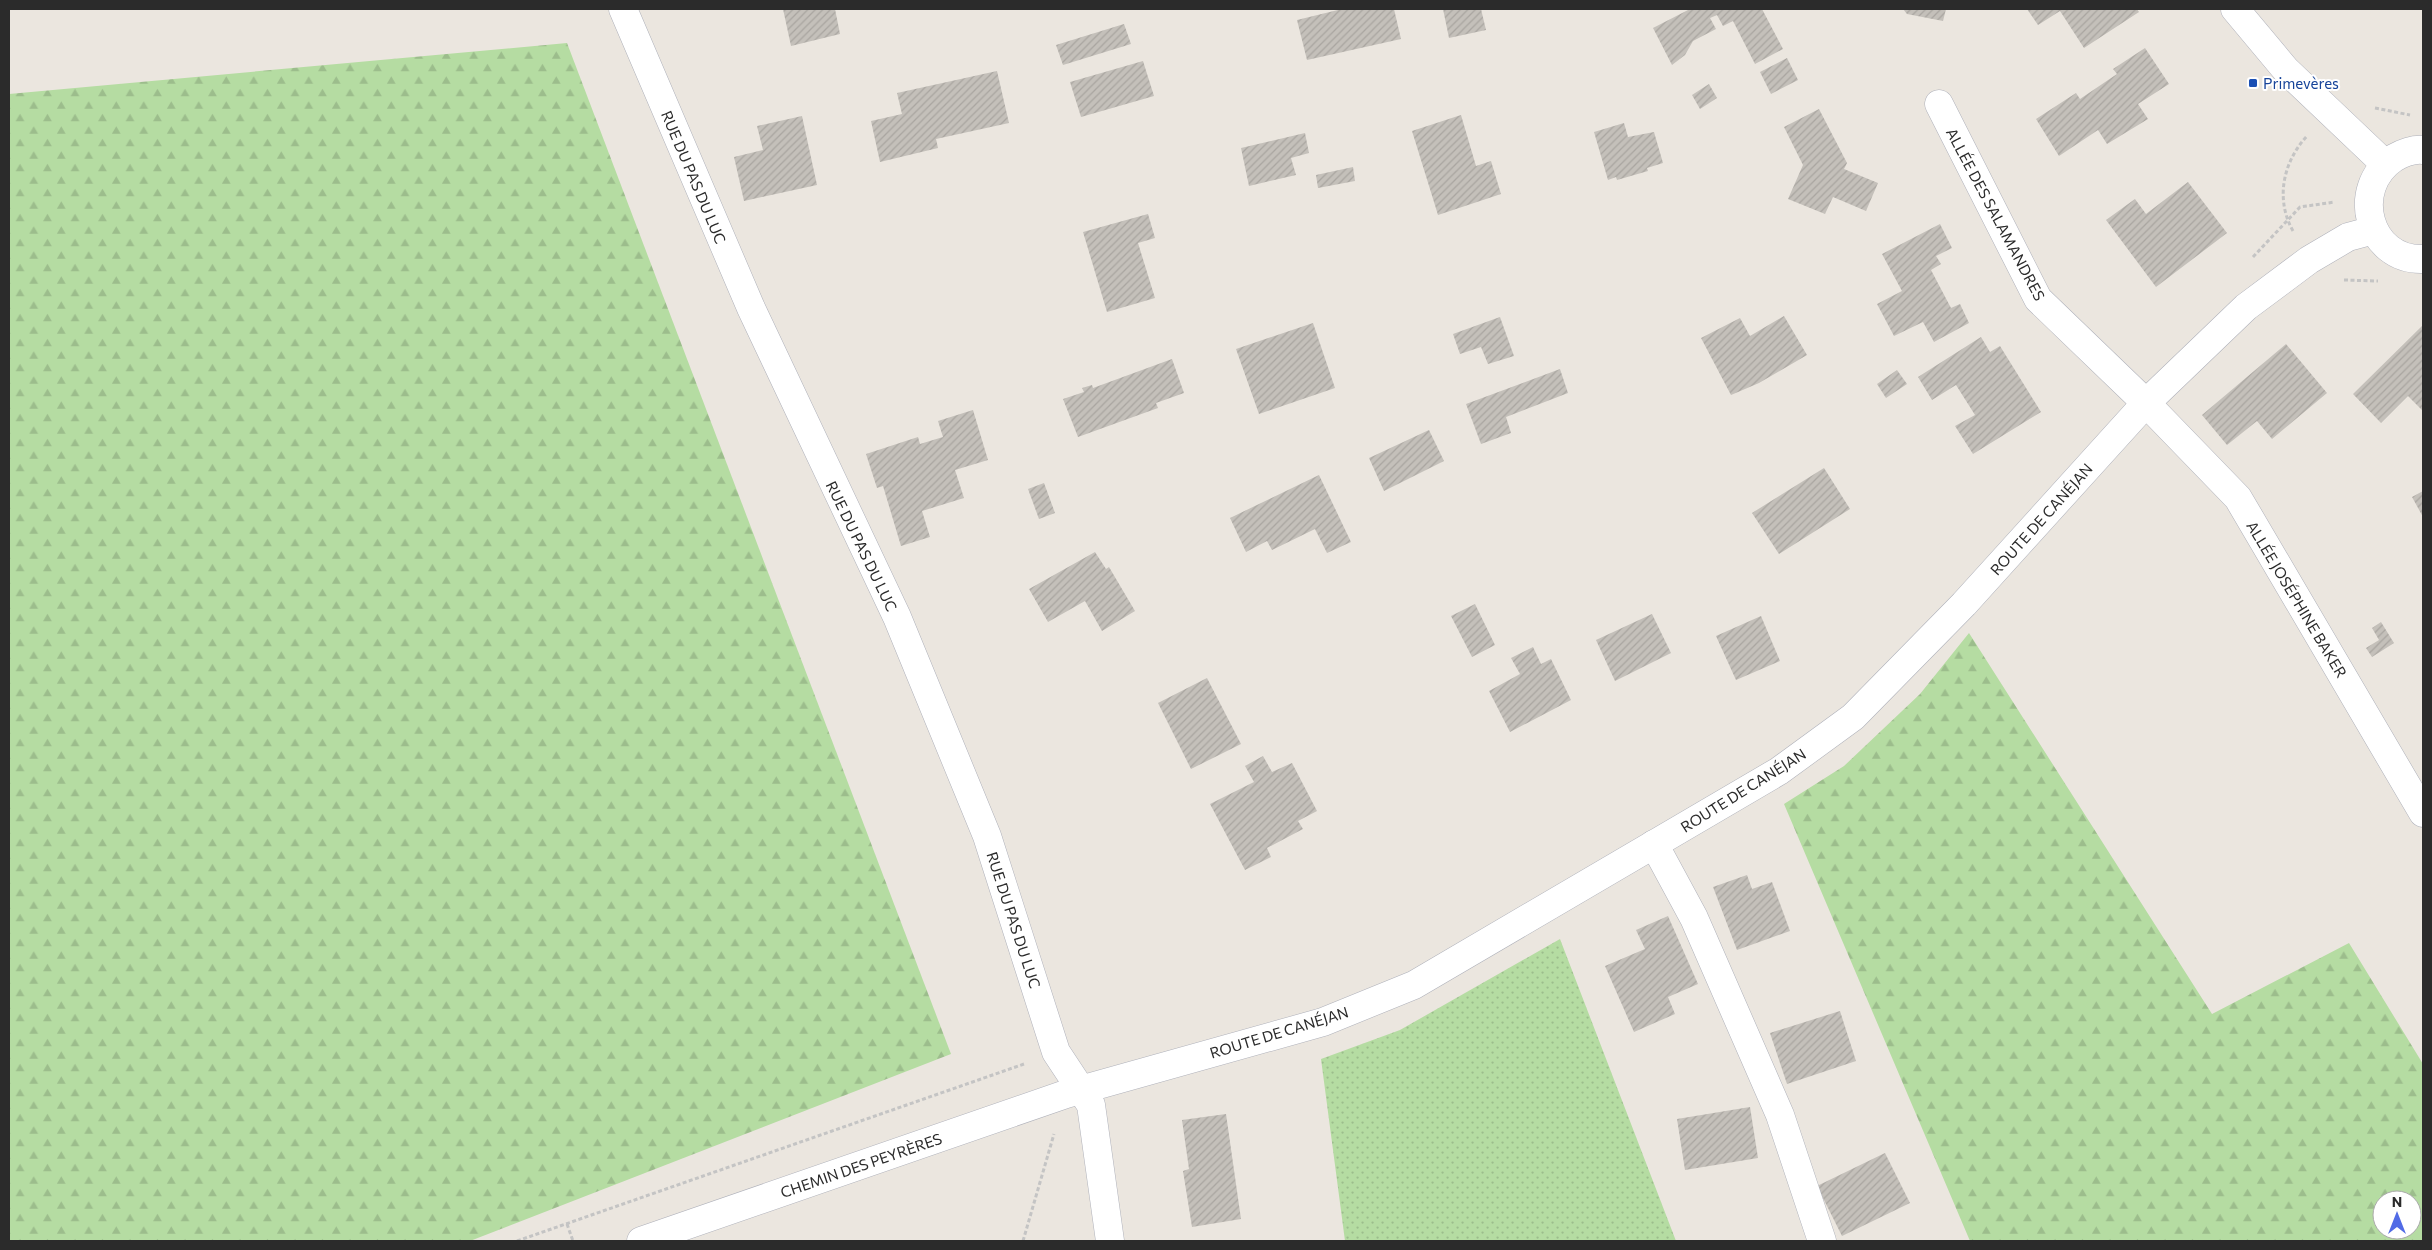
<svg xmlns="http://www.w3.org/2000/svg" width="2432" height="1250" font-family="Commissioner,sans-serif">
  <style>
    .grass { fill: url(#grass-dots) }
    .forest { fill: url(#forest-firs); fill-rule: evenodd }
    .building { fill: url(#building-hatch) }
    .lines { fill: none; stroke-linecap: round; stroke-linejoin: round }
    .minor-casing { stroke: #afb1ba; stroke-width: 29 }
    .tertiary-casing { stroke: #afb1ba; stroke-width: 29 }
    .path { stroke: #c4c4c4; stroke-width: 3; stroke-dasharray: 4 2.5; stroke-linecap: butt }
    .minor { stroke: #fff; stroke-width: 28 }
    .tertiary { stroke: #fff; stroke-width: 28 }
    .transit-dot { fill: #1a4fb4; stroke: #fff; stroke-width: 2 }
    .labels { text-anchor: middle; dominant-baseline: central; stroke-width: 4; stroke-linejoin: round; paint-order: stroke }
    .transit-label { font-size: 15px; fill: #164399; stroke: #fff; text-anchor: start }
    .street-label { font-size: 15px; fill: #2b2b2b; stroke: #fff }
  </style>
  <defs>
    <pattern id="grass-dots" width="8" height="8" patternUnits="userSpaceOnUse" patternTransform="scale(1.25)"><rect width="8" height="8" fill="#b5dca2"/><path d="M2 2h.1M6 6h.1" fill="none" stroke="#9cbd8c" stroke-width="1.8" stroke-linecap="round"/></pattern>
    <pattern id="forest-firs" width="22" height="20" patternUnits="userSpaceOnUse" patternTransform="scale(1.25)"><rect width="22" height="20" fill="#b5dca2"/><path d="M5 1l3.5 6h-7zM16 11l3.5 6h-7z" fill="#9cbd8c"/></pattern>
    <pattern id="building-hatch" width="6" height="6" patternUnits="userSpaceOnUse" patternTransform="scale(1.25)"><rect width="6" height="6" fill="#c4c0ba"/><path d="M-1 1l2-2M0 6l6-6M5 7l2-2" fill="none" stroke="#a9a5a0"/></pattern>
  </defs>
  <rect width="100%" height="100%" fill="#ebe6df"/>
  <polygon class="grass" points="1560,939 1676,1241 1345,1241 1321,1059 1400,1030"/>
  <g class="forest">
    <polygon points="567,43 951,1054 470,1241 9,1241 9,94"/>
    <path d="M1969 633 2212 1014 2349 943 2423 1064V1241H1970L1784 804 1844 766 1920 694ZM2382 1200H2412V1230H2382Z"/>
  </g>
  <g class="building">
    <polygon points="783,9 835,9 840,34 791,46"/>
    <polygon points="1342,9 1394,9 1401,39 1307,60 1297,20"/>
    <polygon points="1443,9 1481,9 1486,30 1449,38"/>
    <polygon points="1690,9 1762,9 1783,49 1755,64 1733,21 1723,26 1717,15 1710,18 1716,29 1693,41 1685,55 1672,65 1653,28"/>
    <polygon points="1903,9 1946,9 1943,21 1907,14"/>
    <polygon points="2027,9 2137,9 2139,12 2084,48 2060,11 2038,25"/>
    <polygon points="1124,24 1131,44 1063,65 1056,45"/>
    <polygon points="2145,48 2169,84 2138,104 2148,119 2107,144 2098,130 2059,156 2036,119 2076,93 2080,99 2117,74 2113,69"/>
    <polygon points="1787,58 1798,80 1771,94 1760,72"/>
    <polygon points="1143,61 1154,96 1081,117 1070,82"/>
    <polygon points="997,71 1009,123 936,139 938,148 880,162 871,121 902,114 897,93"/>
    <polygon points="1709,84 1717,98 1700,109 1692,95"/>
    <polygon points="1819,109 1847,163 1844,169 1878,183 1866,211 1833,197 1825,214 1788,199 1803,165 1784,127"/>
    <polygon points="1461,115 1476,166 1491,161 1501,194 1438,215 1412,131"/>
    <polygon points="802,116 817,185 744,201 734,157 763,150 757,126"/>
    <polygon points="1624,123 1628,137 1654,132 1663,163 1647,168 1648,171 1617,180 1616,177 1608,180 1594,132"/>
    <polygon points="1305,133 1309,153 1291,158 1296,175 1249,186 1241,148"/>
    <polygon points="1353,167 1355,181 1318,188 1316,175"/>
    <polygon points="2188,182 2227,233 2156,287 2106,220 2135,199 2146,214"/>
    <polygon points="1148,214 1155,238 1138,243 1155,298 1107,312 1083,232"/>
    <polygon points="1940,224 1952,248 1936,256 1941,264 1931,270 1951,308 1960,304 1969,323 1934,342 1923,322 1894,336 1877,304 1902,291 1882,254"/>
    <polygon points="1784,316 1807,355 1759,383 1731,395 1701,338 1740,318 1750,336"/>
    <polygon points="1500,317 1514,356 1488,364 1481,347 1460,354 1453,334"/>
    <polygon points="1313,323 1335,388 1259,414 1236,349"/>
    <polygon points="2423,325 2423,411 2408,396 2381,423 2353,394"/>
    <polygon points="1981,337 1990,352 2000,346 2041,412 1973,454 1955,426 1975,415 1956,385 1932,400 1918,377"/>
    <polygon points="2286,344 2327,393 2272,439 2257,421 2227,445 2202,415"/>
    <polygon points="1172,359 1184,393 1156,403 1158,408 1078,437 1063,399 1084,392 1082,388 1092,385 1093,388"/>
    <polygon points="1560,369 1568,393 1506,417 1511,433 1481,444 1466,404"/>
    <polygon points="1897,370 1907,384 1886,398 1877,384"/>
    <polygon points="973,410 988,460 955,470 964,498 922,511 930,537 901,546 883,486 877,488 866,454 918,437 920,444 943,437 938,421"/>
    <polygon points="1429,430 1444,461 1384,491 1369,458"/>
    <polygon points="1824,468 1850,509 1779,554 1752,513"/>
    <polygon points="1319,475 1351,542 1327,553 1315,529 1272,550 1267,541 1246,552 1230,518"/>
    <polygon points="1044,483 1055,513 1039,519 1028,489"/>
    <polygon points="2423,491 2423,517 2412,497"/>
    <polygon points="1095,552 1106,569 1109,567 1135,611 1102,631 1085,601 1048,622 1029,589"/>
    <polygon points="1475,604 1495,645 1472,657 1451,616"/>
    <polygon points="1652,614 1671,653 1615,681 1596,640"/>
    <polygon points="1761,616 1780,661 1736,680 1716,636"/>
    <polygon points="2381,622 2394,643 2372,657 2366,648 2379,640 2372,628"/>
    <polygon points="1533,647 1541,664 1551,659 1571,700 1510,732 1489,691 1520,674 1511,658"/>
    <polygon points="1207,678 1241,744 1191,769 1158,703"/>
    <polygon points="1263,756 1272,772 1292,763 1317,811 1298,821 1303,829 1267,848 1271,857 1245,870 1210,804 1254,782 1245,766"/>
    <polygon points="1747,875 1752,889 1772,882 1790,931 1737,950 1713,887"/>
    <polygon points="1668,916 1698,984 1668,997 1675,1014 1634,1032 1605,966 1645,949 1636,930"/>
    <polygon points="1840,1011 1856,1061 1787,1084 1770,1033"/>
    <polygon points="1750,1107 1758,1158 1685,1170 1677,1119"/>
    <polygon points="1226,1114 1241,1219 1192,1227 1183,1171 1189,1169 1182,1120"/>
    <polygon points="1885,1153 1910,1203 1842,1236 1817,1186"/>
  </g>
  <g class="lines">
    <defs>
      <g id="minor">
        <polyline points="623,9 751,308 897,617 987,836 1056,1052 1091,1105 1110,1241"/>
        <polyline points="1939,104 2038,299 2146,403 2238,498 2423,813"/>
        <polyline points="1654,844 1694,918 1780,1115 1822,1241"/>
      </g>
      <g id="tertiary">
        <polyline points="2235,9 2286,70 2385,164"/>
        <path d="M2423 150C2413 149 2403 153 2394 158 2349 188 2368 261 2423 259"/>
        <polyline points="641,1241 1066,1094 1323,1022 1414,985 1779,771 1853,717 1964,604 2146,403 2246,307 2309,260 2348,237 2374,230"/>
      </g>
    </defs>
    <use href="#minor" class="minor-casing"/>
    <use href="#tertiary" class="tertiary-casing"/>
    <g class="path">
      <polyline points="2375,108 2410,115"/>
      <path d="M2293 231C2275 199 2283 162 2307 136"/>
      <polyline points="2253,257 2300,207 2335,202"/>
      <polyline points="2344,280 2378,281"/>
      <polyline points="567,1224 573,1241"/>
      <polyline points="517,1241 1024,1064"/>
      <polyline points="1023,1241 1054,1134"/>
    </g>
    <use href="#minor" class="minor"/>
    <use href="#tertiary" class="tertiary"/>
  </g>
  <rect class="transit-dot" x="2248" y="78" width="10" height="10" rx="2.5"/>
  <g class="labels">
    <g class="transit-label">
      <text x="2263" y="83">Primevères</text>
    </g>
    <g class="street-label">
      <text transform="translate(694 177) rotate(67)">RUE DU PAS DU LUC</text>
      <text transform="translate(1996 214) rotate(62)">ALLÉE DES SALAMANDRES</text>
      <text transform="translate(2041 519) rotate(-48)">ROUTE DE CANÉJAN</text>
      <text transform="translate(862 546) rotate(64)">RUE DU PAS DU LUC</text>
      <text transform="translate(2297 599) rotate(59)">ALLÉE JOSÉPHINE BAKER</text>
      <text transform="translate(1743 790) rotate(-32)">ROUTE DE CANÉJAN</text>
      <text transform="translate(1014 920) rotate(72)">RUE DU PAS DU LUC</text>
      <text transform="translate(1279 1032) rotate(-17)">ROUTE DE CANÉJAN</text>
      <text transform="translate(861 1165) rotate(-19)">CHEMIN DES PEYRÈRES</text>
    </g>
  </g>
  <rect width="2432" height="1250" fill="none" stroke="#2b2b2b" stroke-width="20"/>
  <g transform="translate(2397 1215)"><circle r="24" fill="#ffffff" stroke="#aaaaaa"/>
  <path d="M0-4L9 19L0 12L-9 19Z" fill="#516be6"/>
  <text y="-8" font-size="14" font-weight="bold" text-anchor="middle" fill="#2b2b2b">N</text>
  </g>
</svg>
